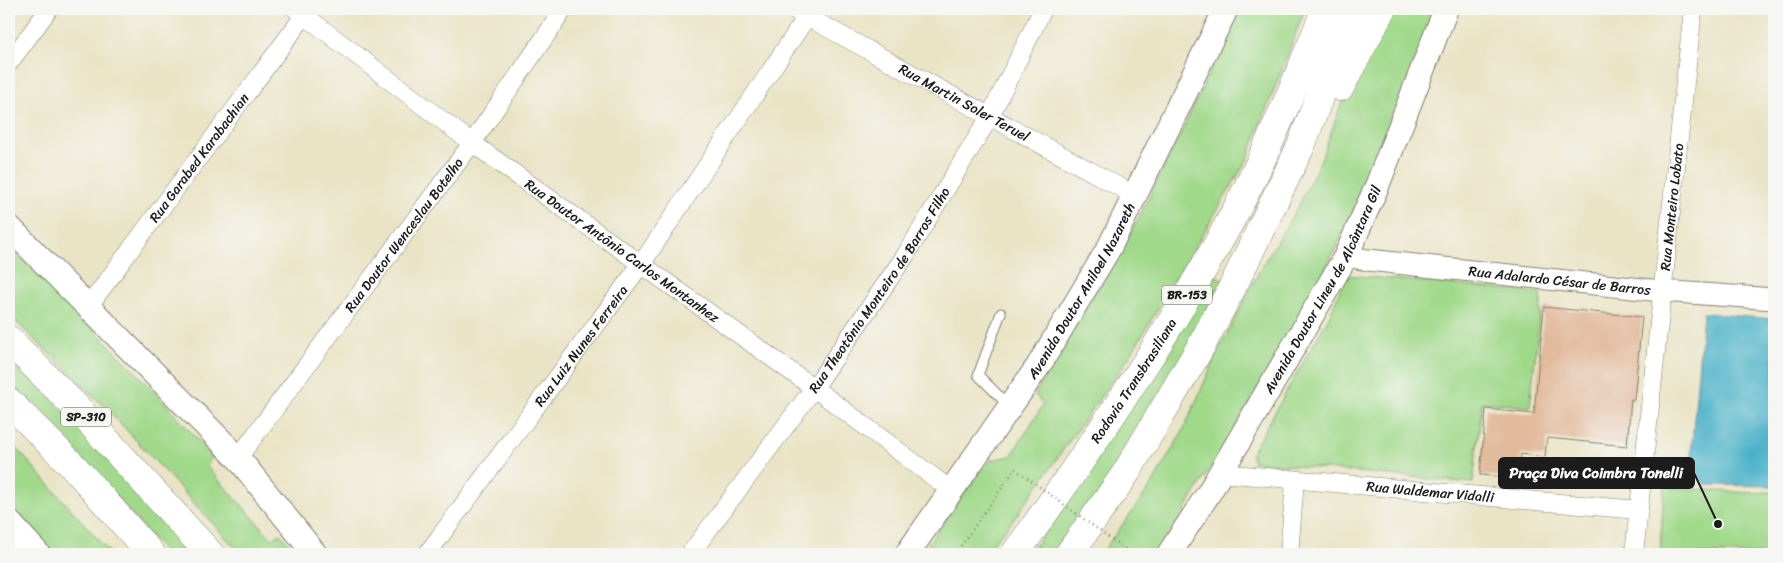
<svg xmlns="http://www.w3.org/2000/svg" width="1783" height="563" font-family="Sriracha,sans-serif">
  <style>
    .green { fill: #a1d98b; stroke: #5e7a54 }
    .water { fill: #4bb2c9; stroke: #346772 }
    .building { fill: #e2ba9c }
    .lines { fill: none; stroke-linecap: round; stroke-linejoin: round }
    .service-casing { stroke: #838071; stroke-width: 11 }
    .minor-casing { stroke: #838071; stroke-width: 19 }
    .tertiary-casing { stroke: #838071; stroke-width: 23 }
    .secondary-casing { stroke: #838071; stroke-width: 26 }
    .motorway-casing { stroke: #838071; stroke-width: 29 }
    .path { stroke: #838071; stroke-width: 2.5; stroke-dasharray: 1 4; stroke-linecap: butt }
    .service { stroke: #fff; stroke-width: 9 }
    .minor { stroke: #fff; stroke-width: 18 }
    .tertiary { stroke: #fff; stroke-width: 21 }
    .secondary { stroke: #fff; stroke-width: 24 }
    .motorway { stroke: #fff; stroke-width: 28 }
    .path-bridge { stroke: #838071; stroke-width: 2.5; stroke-dasharray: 1 4; stroke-linecap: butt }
    .labels { text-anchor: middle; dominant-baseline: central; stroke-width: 4.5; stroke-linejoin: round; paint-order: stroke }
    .shield { fill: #f6f6f2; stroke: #5d5d5c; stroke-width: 1 }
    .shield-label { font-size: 12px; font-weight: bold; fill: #1c1c1c }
    .street-label { font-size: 14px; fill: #1c1c1c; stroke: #f6f6f2 }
    .leader { fill: none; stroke: #1c1c1c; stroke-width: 2 }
    .callout-dot { fill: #1c1c1c; stroke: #f6f6f2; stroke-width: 2 }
    .callout { fill: #1c1c1c; stroke: #1c1c1c; stroke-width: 2 }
    .callout-label { font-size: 15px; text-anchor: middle; font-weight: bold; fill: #fff }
  </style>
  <rect width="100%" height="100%" fill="#f6f6f2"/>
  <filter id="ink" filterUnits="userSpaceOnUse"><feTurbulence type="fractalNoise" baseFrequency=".02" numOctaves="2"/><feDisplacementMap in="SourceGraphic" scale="10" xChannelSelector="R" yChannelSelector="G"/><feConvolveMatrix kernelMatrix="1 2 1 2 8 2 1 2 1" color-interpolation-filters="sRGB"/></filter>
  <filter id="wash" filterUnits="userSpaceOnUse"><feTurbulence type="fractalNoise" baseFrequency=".0096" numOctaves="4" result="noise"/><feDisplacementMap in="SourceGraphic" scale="20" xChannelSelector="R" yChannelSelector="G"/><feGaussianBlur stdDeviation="1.12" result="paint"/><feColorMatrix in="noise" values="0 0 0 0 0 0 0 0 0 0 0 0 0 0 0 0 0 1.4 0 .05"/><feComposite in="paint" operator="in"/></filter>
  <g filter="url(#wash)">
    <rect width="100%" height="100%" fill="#eae4c6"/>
    <g class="green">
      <polygon points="1239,9 1305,9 1247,160 1131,354 1014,519 983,554 921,554 979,472 991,460 1011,456 1043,405 1035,394 1135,225 1181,133"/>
      <path d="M1389 9H1438C1404 92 1372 176 1332 256 1280 358 1217 456 1158 554H1101L1151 486 1184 429 1218 351 1263 264 1299 205 1322 157 1348 86Z"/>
      <path d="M9 246C79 314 148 382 212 456L207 467 272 539 280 534 299 554H241L109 411 9 315Z"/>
      <polygon points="1214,275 1224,280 1149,421 1058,554 1030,554"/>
      <polygon points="1346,275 1542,293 1530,407 1482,402 1473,483 1253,462 1251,454 1329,317"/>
      <polygon points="9,355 22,367 195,554 166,554 101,479 9,385"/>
      <polygon points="9,440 111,554 51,554 9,511"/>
      <polygon points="1664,487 1749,493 1774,492 1774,554 1660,554"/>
    </g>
    <polygon class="water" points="1703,313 1774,319 1774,486 1706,485 1690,467"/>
    <g id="blocks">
      <polygon class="building" points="1544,307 1642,317 1634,400 1631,399 1627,446 1547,438 1545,457 1521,454 1519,478 1480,475 1486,409 1534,414"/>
    </g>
  </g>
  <g filter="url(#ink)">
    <use href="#blocks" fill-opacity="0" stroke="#838071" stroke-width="1"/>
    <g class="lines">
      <defs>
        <polyline id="service" points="1001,313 978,375 1009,406"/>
        <g id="minor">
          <path id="s1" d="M296 9 472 143 814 388 952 491"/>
          <path id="s2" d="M793 9 1136 196"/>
          <polyline points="9,63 49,9"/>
          <path id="s3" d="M88 307 309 9"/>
          <path id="s4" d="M238 458 472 143 564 9"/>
          <path id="s5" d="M1221 473 1638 510"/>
          <polyline points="9,549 22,536"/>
          <path id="s6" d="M427 554 642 263 812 9"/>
          <path id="s7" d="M690 554 814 388 905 256 989 118 1043 9"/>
          <polyline points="1289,554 1295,481"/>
          <path id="s8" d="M1634 554 1693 9"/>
        </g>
        <g id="tertiary">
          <path id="s9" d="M1346 256 1368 260 1661 291 1774 299"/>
        </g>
        <g id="secondary">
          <polyline points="9,227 238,458 315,554"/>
          <polyline points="9,522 38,554"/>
          <path id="s10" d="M907 554 1039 365 1109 248 1226 9"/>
          <path id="s11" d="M1169 554 1210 491 1346 256 1377 186 1446 9"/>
        </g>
        <g id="motorway">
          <polyline points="1340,87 1382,9"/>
          <polyline points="9,340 78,409 210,554"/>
          <polyline points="9,402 75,468 151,554"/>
          <path id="s12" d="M1015 554C1091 448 1164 341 1227 227 1266 157 1295 83 1326 9"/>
          <polyline points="1069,554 1126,473 1200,348 1234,284 1301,146 1352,9"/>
        </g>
      </defs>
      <use href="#service" class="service-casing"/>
      <use href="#minor" class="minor-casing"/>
      <use href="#tertiary" class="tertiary-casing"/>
      <use href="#secondary" class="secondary-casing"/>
      <use href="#motorway" class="motorway-casing"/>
      <polyline class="path" points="955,554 1015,469"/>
      <use href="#service" class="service"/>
      <use href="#minor" class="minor"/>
      <use href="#tertiary" class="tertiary"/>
      <use href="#secondary" class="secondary"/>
      <use href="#motorway" class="motorway"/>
      <polyline class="path-bridge" points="1015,469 1132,554"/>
    </g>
  </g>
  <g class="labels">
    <g class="shield">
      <rect x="1162" y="285.5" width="50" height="19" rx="4"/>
      <rect x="61" y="407.5" width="50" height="19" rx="4"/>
    </g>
    <g class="shield-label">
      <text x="1187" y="295">BR-153</text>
      <text x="86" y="417">SP-310</text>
    </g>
    <g class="street-label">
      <text stroke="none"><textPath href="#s2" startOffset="195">Rua Martin Soler Teruel</textPath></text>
      <text stroke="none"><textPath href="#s3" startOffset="186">Rua Garabed Karabachian</textPath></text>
      <text stroke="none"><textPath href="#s8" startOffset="349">Rua Monteiro Lobato</textPath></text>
      <text stroke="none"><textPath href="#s4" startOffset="278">Rua Doutor Wenceslau Botelho</textPath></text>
      <text stroke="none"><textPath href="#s1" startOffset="406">Rua Doutor Antônio Carlos Montanhez</textPath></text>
      <text stroke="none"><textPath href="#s9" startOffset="215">Rua Adalardo César de Barros</textPath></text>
      <text stroke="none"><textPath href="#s7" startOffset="325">Rua Theotônio Monteiro de Barros Filho</textPath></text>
      <text stroke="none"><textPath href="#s11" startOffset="306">Avenida Doutor Lineu de Alcântara Gil</textPath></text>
      <text stroke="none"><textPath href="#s10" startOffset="316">Avenida Doutor Aniloel Nazareth</textPath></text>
      <text stroke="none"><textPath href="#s6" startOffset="259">Rua Luiz Nunes Ferreira</textPath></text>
      <text stroke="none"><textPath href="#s12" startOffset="210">Rodovia Transbrasiliana</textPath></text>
      <text stroke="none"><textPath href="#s5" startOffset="210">Rua Waldemar Vidalli</textPath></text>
    </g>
  </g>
  <path class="leader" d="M1718 524L1694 473"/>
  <circle class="callout-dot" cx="1718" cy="524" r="5"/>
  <rect class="callout" x="1499" y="458" width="195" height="30" rx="5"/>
  <g class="callout-label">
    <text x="1596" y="478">Praça Diva Coimbra Tonelli</text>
  </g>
  <rect width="1783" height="563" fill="none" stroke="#f6f6f2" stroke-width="30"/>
</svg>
